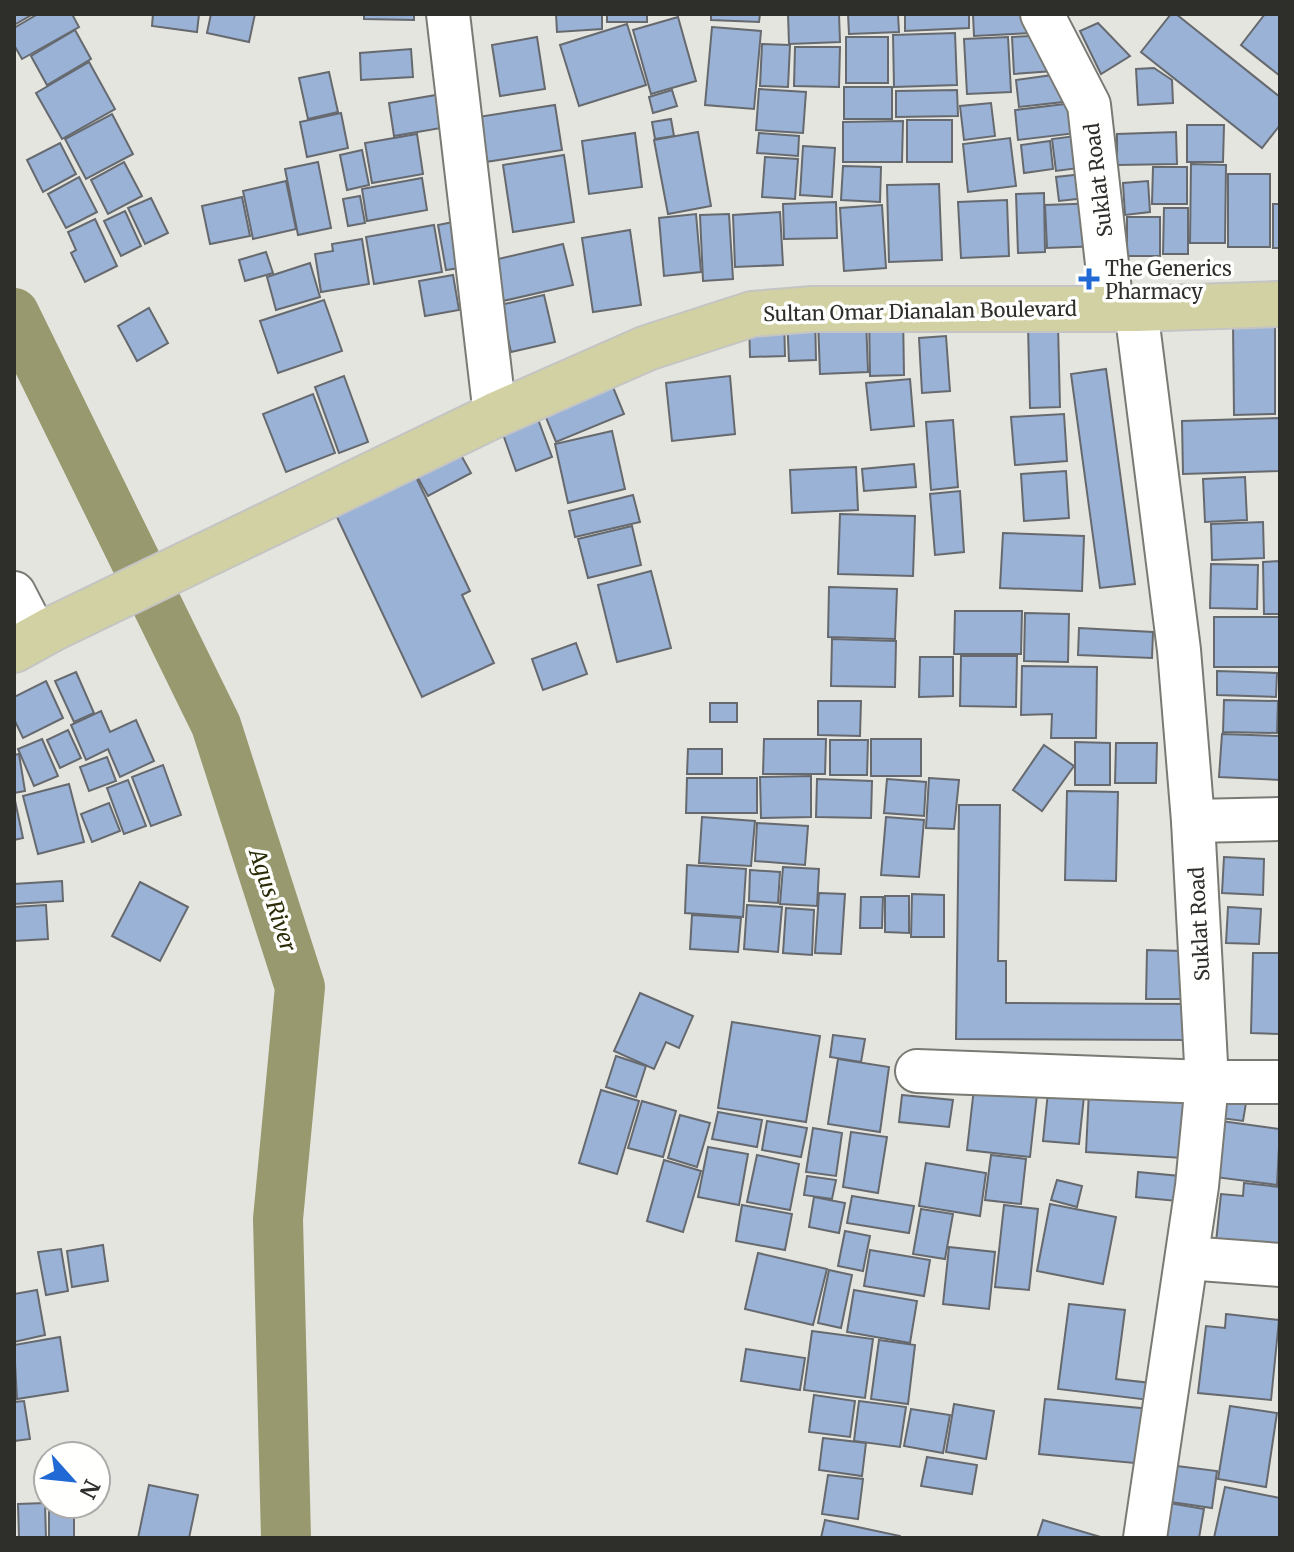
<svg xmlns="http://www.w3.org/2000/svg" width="1294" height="1552" font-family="Merriweather,serif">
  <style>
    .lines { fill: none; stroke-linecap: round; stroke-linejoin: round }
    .river { stroke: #99996f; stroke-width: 50 }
    .building { fill: #9ab2d6; stroke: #666a6f; stroke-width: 2 }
    .minor-casing { stroke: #7a7a74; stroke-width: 46 }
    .major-casing { stroke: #c4c4c4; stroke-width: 48 }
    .minor { stroke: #fff; stroke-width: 42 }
    .major { stroke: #d2d1a3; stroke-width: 44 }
    .poi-dot { fill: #2169d5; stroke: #fffffe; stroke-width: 3 }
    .labels { text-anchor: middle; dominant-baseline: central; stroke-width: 7; stroke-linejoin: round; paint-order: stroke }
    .street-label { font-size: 20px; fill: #2e2e2b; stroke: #fffffe }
    .poi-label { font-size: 20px; fill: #2e2e2b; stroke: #fffffe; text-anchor: start }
    .water-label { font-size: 22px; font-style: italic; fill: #2c2b07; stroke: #fffffe }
  </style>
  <rect width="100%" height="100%" fill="#e5e5df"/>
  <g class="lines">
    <polyline class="river" points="14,313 216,725 300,987 278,1219 286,1538"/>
  </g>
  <g class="building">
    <polygon points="14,14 33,14 14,25"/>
    <polygon points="38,14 72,14 79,27 22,59 14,45 14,28"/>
    <polygon points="153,14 199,14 197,32 152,26"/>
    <polygon points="211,14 255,14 249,42 207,33"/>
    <polygon points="364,14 414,14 414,20 364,19"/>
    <polygon points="556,14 602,14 602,29 557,32"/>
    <rect x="607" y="14" width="40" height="8"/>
    <polygon points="711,14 760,14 759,22 711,20"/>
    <polygon points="788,14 839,14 840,42 789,44"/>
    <polygon points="848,14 898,14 899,32 849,34"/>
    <polygon points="905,14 969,14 969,28 905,31"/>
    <polygon points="973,14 1031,14 1032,33 974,36"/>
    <polygon points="1171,14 1176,14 1280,97 1280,125 1262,148 1141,52"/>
    <polygon points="1265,14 1280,14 1280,76 1241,45"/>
    <polygon points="678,17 696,81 651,94 633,30"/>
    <polygon points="1098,23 1130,56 1101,74 1080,31"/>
    <polygon points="627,24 646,85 579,106 560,45"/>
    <polygon points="712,27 761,31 754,109 705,105"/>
    <polygon points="75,30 91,59 47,85 31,56"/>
    <polygon points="955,33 957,85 894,87 893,35"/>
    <polygon points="1051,35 1053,71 1014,74 1012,37"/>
    <polygon points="537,37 545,89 500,96 492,45"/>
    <rect x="846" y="37" width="42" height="46"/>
    <polygon points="1008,37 1011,92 967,94 964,39"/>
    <polygon points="762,44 790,45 788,87 760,86"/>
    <polygon points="795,47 840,47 839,87 794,86"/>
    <polygon points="411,49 413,77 361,80 360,53"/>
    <polygon points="89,62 115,109 62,139 36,93"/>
    <polygon points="1154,68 1172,80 1173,103 1138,105 1136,69"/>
    <polygon points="329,72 338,112 308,119 299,78"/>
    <polygon points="1060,74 1063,102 1019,107 1016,80"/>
    <rect x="844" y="87" width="48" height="32"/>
    <polygon points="759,89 806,92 803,133 756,130"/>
    <polygon points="672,90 677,106 653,113 649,97"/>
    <polygon points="957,90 958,116 896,117 896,91"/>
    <polygon points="436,95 441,128 394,136 389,103"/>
    <polygon points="1081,102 1085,132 1018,140 1015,110"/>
    <polygon points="991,103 995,136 964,140 960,106"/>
    <polygon points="555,105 562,150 479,163 472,118"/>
    <polygon points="341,113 348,148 307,157 300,122"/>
    <polygon points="112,114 133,154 86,179 65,139"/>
    <polygon points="671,119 674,136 655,139 652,122"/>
    <rect x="907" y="120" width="45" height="42"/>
    <polygon points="903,121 902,162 843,162 843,122"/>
    <polygon points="1187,125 1224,125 1223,162 1187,162"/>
    <polygon points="698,132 711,206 668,214 654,140"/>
    <polygon points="1176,132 1177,164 1117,165 1117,134"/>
    <polygon points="635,133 642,187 589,194 582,141"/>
    <polygon points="759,133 799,136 798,156 757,153"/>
    <polygon points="417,134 423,174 372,183 365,143"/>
    <polygon points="1075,136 1079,168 1056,171 1052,139"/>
    <polygon points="1010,138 1016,186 968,192 963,144"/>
    <polygon points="1050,141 1053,169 1024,173 1021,145"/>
    <polygon points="60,143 76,174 43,192 27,160"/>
    <polygon points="803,146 835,148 832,197 800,195"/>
    <polygon points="362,150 369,185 347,190 340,155"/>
    <polygon points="564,155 574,222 513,232 503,165"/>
    <polygon points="765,157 798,159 795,199 762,197"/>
    <polygon points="124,162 142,196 108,214 91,180"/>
    <polygon points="318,162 331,228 298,235 285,169"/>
    <polygon points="1191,164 1226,165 1225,243 1190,243"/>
    <polygon points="843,166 881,167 880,202 841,200"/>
    <polygon points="1153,167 1187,167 1187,204 1152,204"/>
    <polygon points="1092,173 1095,197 1059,201 1056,177"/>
    <rect x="1228" y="174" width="42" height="73"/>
    <polygon points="79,177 97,212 66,228 48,194"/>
    <polygon points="422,178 427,210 367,221 362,189"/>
    <polygon points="286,181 296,229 253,239 243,191"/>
    <polygon points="1148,181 1150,212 1125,215 1123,183"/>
    <polygon points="939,184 942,260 889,262 887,185"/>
    <polygon points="1044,193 1045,252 1018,253 1016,194"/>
    <polygon points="360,196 365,223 348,226 343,199"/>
    <polygon points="242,197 250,236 210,244 202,206"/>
    <polygon points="151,198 168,233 145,244 128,208"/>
    <polygon points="1007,200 1009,256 961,258 958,202"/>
    <polygon points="836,202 837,238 784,239 783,204"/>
    <polygon points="1101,203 1102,246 1047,248 1045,205"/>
    <rect x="1273" y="204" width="7" height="44"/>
    <polygon points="882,205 886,268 844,271 840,208"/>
    <polygon points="1164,208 1188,208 1188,254 1163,254"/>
    <polygon points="125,211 141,246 121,256 104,221"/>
    <polygon points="780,212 783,265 735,267 733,215"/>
    <polygon points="696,214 701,272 664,276 659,218"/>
    <polygon points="729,214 733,279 703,281 700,215"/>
    <rect x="1127" y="217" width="33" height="39"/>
    <polygon points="95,219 117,266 85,282 71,253 76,250 68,232"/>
    <polygon points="458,221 466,267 446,270 438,225"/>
    <polygon points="434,225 442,272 374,284 366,237"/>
    <polygon points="630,230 641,305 593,312 582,238"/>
    <polygon points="362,239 369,284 321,292 315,254 333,251 332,244"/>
    <polygon points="563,244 573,285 503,301 494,260"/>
    <polygon points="266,252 273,273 245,281 239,260"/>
    <polygon points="310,263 320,297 276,310 267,277"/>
    <polygon points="453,275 459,310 425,316 419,281"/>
    <polygon points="544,295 555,342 511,352 500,305"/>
    <polygon points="324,300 342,351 278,373 260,321"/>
    <polygon points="149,308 168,343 137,361 118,326"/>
    <polygon points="903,312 904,375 870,376 869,314"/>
    <polygon points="815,315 816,360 789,361 787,316"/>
    <polygon points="784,316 785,356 750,357 749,318"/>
    <polygon points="866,318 868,372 820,374 818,320"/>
    <polygon points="1275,322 1275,414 1234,415 1233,323"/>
    <polygon points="1058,325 1060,407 1030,408 1028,326"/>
    <polygon points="946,336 950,391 922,393 919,338"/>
    <polygon points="1106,369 1135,584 1100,588 1071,374"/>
    <polygon points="608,375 624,414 556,442 540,403"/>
    <polygon points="344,376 368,442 339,453 315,387"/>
    <polygon points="730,376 735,434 672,441 666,383"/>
    <polygon points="910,379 914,426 871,430 866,383"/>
    <polygon points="313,394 335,453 286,472 263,414"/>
    <polygon points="535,411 552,457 516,471 499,423"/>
    <polygon points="1064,414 1067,461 1015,465 1011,417"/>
    <polygon points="1280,418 1280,471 1183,474 1182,421"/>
    <polygon points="953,420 958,487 931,490 926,422"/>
    <polygon points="612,431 625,489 568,503 555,444"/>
    <polygon points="456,446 471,473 428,496 413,469"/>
    <polygon points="914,464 916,487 864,491 862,469"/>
    <polygon points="856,467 858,510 792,513 790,470"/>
    <polygon points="1066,471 1069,518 1024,521 1021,474"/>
    <polygon points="416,477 470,591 462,595 494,663 422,697 336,515"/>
    <polygon points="1245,477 1247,520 1205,522 1203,479"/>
    <polygon points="960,491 964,552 935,555 930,494"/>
    <polygon points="633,495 640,522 575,537 569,511"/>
    <polygon points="840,514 915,516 913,576 838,574"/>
    <polygon points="1263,522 1264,558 1212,560 1211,524"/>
    <polygon points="632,526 641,565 588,578 578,539"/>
    <polygon points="1003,533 1084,536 1082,591 1000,588"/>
    <polygon points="1280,561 1280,614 1264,614 1263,562"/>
    <polygon points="1211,564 1258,565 1257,609 1210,608"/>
    <polygon points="651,571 671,648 617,662 598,585"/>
    <polygon points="829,587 897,589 895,639 828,637"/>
    <polygon points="955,611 1022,611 1021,654 954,654"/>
    <polygon points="1025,613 1069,614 1068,662 1024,661"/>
    <rect x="1214" y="617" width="66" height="50"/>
    <polygon points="1079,628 1153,632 1152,658 1078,655"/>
    <polygon points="832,639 896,641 895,687 831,686"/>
    <polygon points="576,643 587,674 543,690 532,659"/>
    <polygon points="961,656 1017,656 1016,707 960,706"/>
    <polygon points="920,657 953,657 953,696 919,697"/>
    <polygon points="1022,666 1097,667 1096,738 1051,738 1052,714 1021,715"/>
    <polygon points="1217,671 1277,673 1276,697 1217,695"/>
    <polygon points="76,672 94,713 74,722 55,681"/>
    <polygon points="46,681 63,718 23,738 14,719 14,697"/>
    <polygon points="1224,700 1278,701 1277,733 1223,732"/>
    <polygon points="818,701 861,701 860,736 818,735"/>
    <rect x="710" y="703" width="27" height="19"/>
    <polygon points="101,711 110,732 136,720 154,761 120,777 108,749 86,760 71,725"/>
    <polygon points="68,730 81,758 60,768 47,740"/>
    <polygon points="1222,734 1280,736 1280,780 1219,777"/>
    <polygon points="42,739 58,776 34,786 18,749"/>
    <polygon points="764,739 826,739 825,774 763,774"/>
    <rect x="871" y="739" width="50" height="37"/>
    <polygon points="830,740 868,740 867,775 830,775"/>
    <polygon points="1075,742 1110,743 1110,785 1075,785"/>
    <polygon points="1116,743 1157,743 1156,783 1115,783"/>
    <polygon points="1044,745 1074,766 1042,811 1013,790"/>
    <polygon points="688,749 722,749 722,774 687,774"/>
    <polygon points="19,754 25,791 14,793 14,755"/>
    <polygon points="107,757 116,781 89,791 80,767"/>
    <polygon points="163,765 181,815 151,826 132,777"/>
    <polygon points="811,776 811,817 761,818 760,777"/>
    <polygon points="687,778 757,778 757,813 686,813"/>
    <polygon points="929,778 959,780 954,829 926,828"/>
    <polygon points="817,779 872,781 871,818 816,817"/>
    <polygon points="887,779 926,782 924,816 884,813"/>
    <polygon points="128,780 146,826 124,834 107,788"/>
    <polygon points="69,784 84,842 38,854 23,796"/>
    <polygon points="1067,791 1118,792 1116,881 1065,880"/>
    <polygon points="14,796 23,838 14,840"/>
    <polygon points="109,803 120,831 92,842 81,814"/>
    <polygon points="959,805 1000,805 998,961 1006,961 1006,1003 1189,1004 1188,1040 956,1039"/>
    <polygon points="702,817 755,821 751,866 699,863"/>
    <polygon points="886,817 924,820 919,877 881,875"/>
    <polygon points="757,823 808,826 805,865 755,861"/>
    <polygon points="1224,857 1264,859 1263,895 1222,893"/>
    <polygon points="687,865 746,869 743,917 685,913"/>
    <polygon points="783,867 819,869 817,906 780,904"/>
    <polygon points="750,870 780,872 778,903 749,901"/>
    <polygon points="62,881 63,901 14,904 14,884"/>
    <polygon points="140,882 188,907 160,961 112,936"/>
    <polygon points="819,893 845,894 841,954 815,953"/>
    <polygon points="912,894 944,895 944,937 911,937"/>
    <polygon points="885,896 909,896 909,933 885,932"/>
    <polygon points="861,897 883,897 882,928 860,928"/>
    <polygon points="46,905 48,939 14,941 14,907"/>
    <polygon points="747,905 782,907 778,952 744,949"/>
    <polygon points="1228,907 1261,909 1259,944 1226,943"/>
    <polygon points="786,908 814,910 812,955 783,953"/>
    <polygon points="692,915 741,918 738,952 690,949"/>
    <polygon points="1147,950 1183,951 1182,999 1146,999"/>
    <polygon points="1253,953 1280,953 1280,1034 1251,1033"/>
    <polygon points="640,993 693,1016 679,1048 666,1042 654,1069 614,1051"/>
    <polygon points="732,1022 820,1036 806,1122 718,1108"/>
    <polygon points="833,1035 865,1039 861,1062 830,1057"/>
    <polygon points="616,1056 646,1066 636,1097 606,1087"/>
    <polygon points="838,1059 889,1067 880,1132 828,1124"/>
    <polygon points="974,1088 1037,1094 1030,1157 967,1150"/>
    <polygon points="601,1090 639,1101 617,1174 579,1163"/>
    <polygon points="1089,1091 1187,1097 1183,1158 1086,1152"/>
    <polygon points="1048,1092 1084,1096 1079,1144 1043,1141"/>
    <polygon points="1216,1093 1247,1097 1243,1121 1213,1117"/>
    <polygon points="902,1095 953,1100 949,1127 899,1122"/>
    <polygon points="642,1101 676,1111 663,1157 628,1148"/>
    <polygon points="718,1112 762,1120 757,1147 712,1139"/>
    <polygon points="680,1115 710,1123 697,1167 668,1158"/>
    <polygon points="1214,1120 1280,1129 1277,1185 1207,1176"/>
    <polygon points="767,1121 807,1128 801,1157 762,1150"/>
    <polygon points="813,1128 842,1133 836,1176 806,1172"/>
    <polygon points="851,1132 887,1137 878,1193 843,1187"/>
    <polygon points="708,1147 748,1154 739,1205 698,1197"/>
    <polygon points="757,1155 799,1164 790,1210 747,1202"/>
    <polygon points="991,1155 1026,1159 1021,1204 985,1200"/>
    <polygon points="664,1160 701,1171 683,1232 647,1221"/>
    <polygon points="926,1163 986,1173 980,1216 919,1206"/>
    <polygon points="1138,1172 1180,1176 1177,1201 1136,1197"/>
    <polygon points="807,1176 836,1180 832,1199 804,1195"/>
    <polygon points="1057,1180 1082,1186 1077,1207 1051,1200"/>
    <polygon points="1244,1183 1280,1187 1280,1258 1215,1252 1221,1194 1243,1196"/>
    <polygon points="852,1196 914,1206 909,1233 847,1223"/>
    <polygon points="814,1197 845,1203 839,1233 809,1227"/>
    <polygon points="1050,1204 1116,1217 1103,1284 1037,1271"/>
    <polygon points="742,1205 792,1214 785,1250 736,1241"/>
    <polygon points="1004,1205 1038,1209 1029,1290 995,1287"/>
    <polygon points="921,1209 953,1214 945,1259 913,1254"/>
    <polygon points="845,1231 870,1236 863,1271 838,1266"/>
    <polygon points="103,1245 108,1281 72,1287 67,1251"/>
    <polygon points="949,1247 995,1252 989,1309 943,1304"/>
    <polygon points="61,1249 68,1291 46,1295 38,1252"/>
    <polygon points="870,1250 930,1260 924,1296 864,1286"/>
    <polygon points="758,1253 827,1269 813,1325 745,1309"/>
    <polygon points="829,1270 852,1275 841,1328 818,1323"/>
    <polygon points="37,1290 45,1335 14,1342 14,1294"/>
    <polygon points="854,1290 917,1301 910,1343 847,1332"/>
    <polygon points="1069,1304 1125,1310 1116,1379 1151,1383 1149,1400 1058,1389"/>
    <polygon points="1226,1314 1279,1320 1271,1400 1198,1393 1206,1326 1225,1328"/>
    <polygon points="812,1331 873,1339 865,1398 804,1390"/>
    <polygon points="60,1337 68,1391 17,1399 14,1345"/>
    <polygon points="879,1340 915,1345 908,1404 871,1399"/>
    <polygon points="746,1349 805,1358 800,1390 741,1381"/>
    <polygon points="814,1395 855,1401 850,1437 809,1432"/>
    <polygon points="1045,1399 1151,1409 1145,1464 1039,1454"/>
    <polygon points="24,1401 30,1439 14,1441 14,1402"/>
    <polygon points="859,1401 906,1407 900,1447 854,1441"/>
    <polygon points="954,1404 994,1411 986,1459 946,1452"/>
    <polygon points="1230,1406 1277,1413 1266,1487 1218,1479"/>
    <polygon points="911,1409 950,1415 943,1453 904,1446"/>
    <polygon points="823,1438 866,1443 862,1476 819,1470"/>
    <polygon points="927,1457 977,1465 972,1494 921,1486"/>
    <polygon points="1169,1465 1217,1471 1212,1508 1164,1501"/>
    <polygon points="828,1475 863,1479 858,1519 822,1514"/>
    <polygon points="149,1485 198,1495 189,1538 138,1538"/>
    <polygon points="1225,1487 1280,1498 1279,1538 1214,1538"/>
    <polygon points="45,1503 46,1538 19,1538 18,1504"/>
    <polygon points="1169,1503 1204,1509 1199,1538 1164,1538"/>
    <rect x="49" y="1505" width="25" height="33"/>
    <polygon points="825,1520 900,1536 900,1538 821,1538"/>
    <polygon points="1043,1520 1104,1538 1037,1538"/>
  </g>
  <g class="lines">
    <defs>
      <g id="minor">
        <polyline points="448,14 495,415"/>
        <polyline points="1042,14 1089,105 1112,308"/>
        <polyline points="1136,309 1179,650 1193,821 1207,1082 1197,1186 1145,1538"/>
        <polyline points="14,593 27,618"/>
        <polyline points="1193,821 1280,819"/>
        <polyline points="917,1071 1207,1082 1280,1082"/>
        <polyline points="1187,1258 1280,1265"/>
      </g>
      <polyline id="major" points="14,650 52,629 495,415 647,348 752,314 813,309 1136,309 1280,304"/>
    </defs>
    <use href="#minor" class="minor-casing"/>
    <use href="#major" class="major-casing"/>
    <use href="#minor" class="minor"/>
    <use href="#major" class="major"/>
  </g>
  <path class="poi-dot" d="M1085 267h8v8h8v8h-8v8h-8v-8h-8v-8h8z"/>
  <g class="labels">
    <g class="street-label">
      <text transform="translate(1098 180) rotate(-97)">Suklat Road</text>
      <text transform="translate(920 311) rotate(-1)">Sultan Omar Dianalan Boulevard</text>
      <text transform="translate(1199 924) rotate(-93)">Suklat Road</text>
    </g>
    <g class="poi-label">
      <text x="1105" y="268">The Generics<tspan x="1105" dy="23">Pharmacy</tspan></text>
    </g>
    <g class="water-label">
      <text transform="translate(273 900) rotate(72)">Agus River</text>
    </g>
  </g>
  <rect width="1294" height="1552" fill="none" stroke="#2e2e2b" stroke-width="32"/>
  <g transform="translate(72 1480) rotate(117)"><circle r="38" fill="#fffffe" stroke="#ababaa" stroke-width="2"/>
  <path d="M0-6L14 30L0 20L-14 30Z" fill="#2169d5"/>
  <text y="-12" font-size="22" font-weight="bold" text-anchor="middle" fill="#2e2e2b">N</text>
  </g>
</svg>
